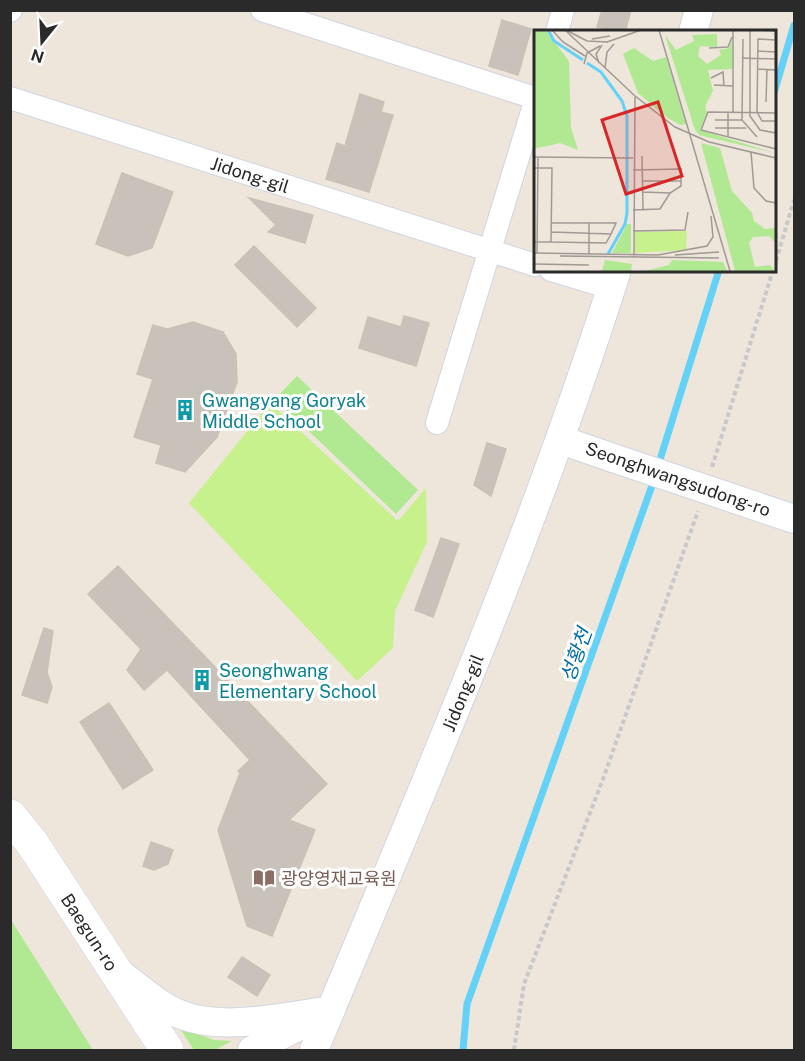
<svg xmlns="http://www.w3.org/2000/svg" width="805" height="1061" font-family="'Public Sans','Noto Sans KR',sans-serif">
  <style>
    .green { fill: #b0e992 }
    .pitch { fill: #c7f18d }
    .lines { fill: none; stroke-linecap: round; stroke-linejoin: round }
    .stream { stroke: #64d1f9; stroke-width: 7 }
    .building { fill: #c9c2ba; stroke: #c9c2b4; stroke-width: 1.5 }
    .minor-casing { stroke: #d0d4e4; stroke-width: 24 }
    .tertiary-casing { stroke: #d0d4e4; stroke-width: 30 }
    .secondary-casing { stroke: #d0d4e4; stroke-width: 34 }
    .path { stroke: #c8c8c8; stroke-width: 4; stroke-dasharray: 4.5 3; stroke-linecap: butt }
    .minor { stroke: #fff; stroke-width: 22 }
    .tertiary { stroke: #fff; stroke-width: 28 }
    .secondary { stroke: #fff; stroke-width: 33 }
    .tertiary-bridge-casing { stroke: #d0d4e4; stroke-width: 30; stroke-linecap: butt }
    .tertiary-bridge { stroke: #fff; stroke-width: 28 }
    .labels { text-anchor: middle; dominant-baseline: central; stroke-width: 6; stroke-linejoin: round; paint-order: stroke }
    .street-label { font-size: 18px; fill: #2a2a2a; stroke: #fff }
    .culture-label { font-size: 18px; fill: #0d838f; stroke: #fff; text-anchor: start }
    .education-label { font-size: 18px; fill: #785e54; stroke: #fff; text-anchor: start }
    .water-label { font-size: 20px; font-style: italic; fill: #016ea7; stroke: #fff }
    .inset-river { fill: none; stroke: #64d1f9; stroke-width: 3 }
    .inset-road { fill: none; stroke: #a09a94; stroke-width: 1.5 }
    .view { fill: #d62828; fill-opacity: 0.15; stroke: #d62828; stroke-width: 3 }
    .inset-edge { fill: none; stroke: #2a2a2a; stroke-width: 3 }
  </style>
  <rect width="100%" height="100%" fill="#eee5db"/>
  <g class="green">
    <polygon points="297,376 418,490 396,514 275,399"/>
    <polygon points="11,920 93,1050 11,1050"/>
    <polygon points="179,1027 214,1040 232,1041 215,1050 194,1050"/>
  </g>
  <polygon class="pitch" points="270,403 398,521 426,488 427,542 395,611 393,648 357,681 189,503"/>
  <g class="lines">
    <g class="stream">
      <polyline points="774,93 794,25"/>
      <polyline points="658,466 719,270"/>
      <polyline points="463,1050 467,1004 654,480"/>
    </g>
  </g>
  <g class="building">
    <polygon points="602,10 631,10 625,32 597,27"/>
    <polygon points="502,20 531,29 518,75 489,66"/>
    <polygon points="360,94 384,102 381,112 393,115 369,192 326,179 337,143 345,146"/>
    <polygon points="122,173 173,192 152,248 128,256 96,244"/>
    <polygon points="249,198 313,215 305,243 268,232 276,225"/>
    <polygon points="254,246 316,308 297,327 235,265"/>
    <polygon points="404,316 429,323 416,366 359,348 368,317 401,327"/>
    <polygon points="193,322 223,332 236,354 237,382 217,437 185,472 156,463 161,445 134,437 153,379 137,374 153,325 167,329"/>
    <polygon points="487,443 506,449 491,496 474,485"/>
    <polygon points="441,538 459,544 433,617 415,610"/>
    <polygon points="118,566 327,784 289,820 315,830 272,936 247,926 218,830 240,773 238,771 250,760 167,670 144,690 127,670 141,649 88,594"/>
    <polygon points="44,628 53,631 47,672 52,687 47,703 22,695"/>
    <polygon points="109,703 153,770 123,789 80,722"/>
    <polygon points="151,842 173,850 168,864 154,870 143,866"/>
    <polygon points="242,957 270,975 257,996 228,977"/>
  </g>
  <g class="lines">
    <defs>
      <g id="minor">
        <polyline points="262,10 535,98"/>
        <polyline points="10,11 11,10"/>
        <polyline points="557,32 563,10"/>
        <path id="s1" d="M10 98 535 265"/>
        <polyline points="551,270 611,288"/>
        <polyline points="437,423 535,102"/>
      </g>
      <g id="tertiary">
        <polyline points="693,32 699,10"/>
        <polyline points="561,440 616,459"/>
        <polyline points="723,495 794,519"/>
        <path d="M122 975C137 986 151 999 167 1008 211 1035 282 1017 331 1010"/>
        <polyline points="252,1050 309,1021"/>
        <path id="s2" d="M314 1050C421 793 533 536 617 270"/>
      </g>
      <g id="secondary">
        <path id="s3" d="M10 816 32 843 167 1050"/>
      </g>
    </defs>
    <use href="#minor" class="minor-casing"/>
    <use href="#tertiary" class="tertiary-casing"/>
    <use href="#secondary" class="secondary-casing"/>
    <g class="path">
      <polyline points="774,268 794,200"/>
      <polyline points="712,467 773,270"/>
      <polyline points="514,1050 524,984 603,779 698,511"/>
    </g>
    <use href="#minor" class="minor"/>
    <use href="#tertiary" class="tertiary"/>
    <use href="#secondary" class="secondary"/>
    <defs>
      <polyline id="tertiary-bridge" points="616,459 723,495"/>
    </defs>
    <use href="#tertiary-bridge" class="tertiary-bridge-casing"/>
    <use href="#tertiary-bridge" class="tertiary-bridge"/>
  </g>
  <defs>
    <symbol id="building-bare" viewBox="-9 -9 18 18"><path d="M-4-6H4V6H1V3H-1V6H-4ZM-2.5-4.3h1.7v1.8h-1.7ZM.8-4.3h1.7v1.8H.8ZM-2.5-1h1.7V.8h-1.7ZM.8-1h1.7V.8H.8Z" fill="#0f9aa8" stroke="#fff" stroke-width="2.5" paint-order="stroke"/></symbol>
    <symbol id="library-bare" viewBox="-9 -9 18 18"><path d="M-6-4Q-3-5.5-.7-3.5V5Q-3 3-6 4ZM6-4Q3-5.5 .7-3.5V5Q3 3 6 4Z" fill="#8d6e63" stroke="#fff" stroke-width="2.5" paint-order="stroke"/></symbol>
  </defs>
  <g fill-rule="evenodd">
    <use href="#building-bare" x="170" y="395" width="30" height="30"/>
    <use href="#building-bare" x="187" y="665" width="30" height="30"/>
    <use href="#library-bare" x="249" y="863" width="30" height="30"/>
  </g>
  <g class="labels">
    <g class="street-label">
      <text stroke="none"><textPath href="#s1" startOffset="252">Jidong-gil</textPath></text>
      <text transform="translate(678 479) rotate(19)">Seonghwangsudong-ro</text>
      <text stroke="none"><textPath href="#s2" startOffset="387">Jidong-gil</textPath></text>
      <text stroke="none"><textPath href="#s3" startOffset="141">Baegun-ro</textPath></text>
    </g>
    <g class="culture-label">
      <text x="202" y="400">Gwangyang Goryak<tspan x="202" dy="21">Middle School</tspan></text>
      <text x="219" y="670">Seonghwang<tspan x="219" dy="21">Elementary School</tspan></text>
    </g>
    <g class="education-label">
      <text x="281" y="878">광양영재교육원</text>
    </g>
    <g class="water-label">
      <text transform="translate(576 655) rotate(-70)">성황천</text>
    </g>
  </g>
  <g transform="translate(534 30)">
    <rect width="242" height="242" fill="#eee5db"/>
    <path d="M0 0H11L35 31 37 98 44 120 26 113 0 119ZM183 4V17L166 16 164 26 173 34 187 25 185 20 195 18 198 10V39L174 40 179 61 171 76 173 82 166 100 241 123 165 105 161 100 131 5 142 20 160 11 158 5ZM100 18 119 31 132 27 152 94 146 95 134 88 104 63 89 24ZM167 113 186 118 198 161 218 183 220 191 231 199 241 198V212L235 206 219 207 215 213 221 237 236 235 241 241H201ZM93 194H97V223H78ZM71 230 98 234 97 241H68ZM138 230 189 232 193 241H111L135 235Z" fill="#b0e992"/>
    <path d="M153 201 152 220 101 223V202Z" fill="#c7f18d"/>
    <path class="inset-river" d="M14 0 20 11 49 30M53 33 67 42 88 71 93 86V183L91 194 74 224"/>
    <path class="inset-road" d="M18 0 29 12 51 26M31 0 101 66 141 97 175 112 242 128M125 0 196 241M216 0V86L226 100 242 103M223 0 242 1M34 1 53 11 74 12M58 9 76 6M209 9 208 90 223 107M242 10 224 9 223 82 228 91H242M73 12 107 0M175 18 194 17 198 7M224 21 242 22M208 28 242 29M65 33 62 24 68 15M50 34 53 23 66 16M71 38 73 22 80 14M224 39 242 40M177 48 189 42 190 56M180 55 199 56M232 72 233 39M199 82V0M242 83 174 82 167 100 242 119M181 90H208M181 98H212M194 107V82M217 122 220 158 232 171 242 173M108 126 109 179M0 127 99 128M0 138H18L17 212H0M99 140 147 139V156L136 163 126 179 99 180M109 151H147M109 162 136 163M99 201 151 200 154 182M17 202 77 204 82 193H17M17 212 72 213 77 204M0 223 124 225M3 223 4 127M55 224V193M124 225 173 216 179 207 177 186M141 225 185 222M26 226 185 228M100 227 101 67M0 234 55 235"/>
    <path class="view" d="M124 72 148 146 92 164 68 90Z"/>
    <rect width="242" height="242" class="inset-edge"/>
  </g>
  <rect width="805" height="1061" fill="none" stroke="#2a2a2a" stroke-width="24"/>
  <g transform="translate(42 42) rotate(198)" stroke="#ffffff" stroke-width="4.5" paint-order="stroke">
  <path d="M0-4.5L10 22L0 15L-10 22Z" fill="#2a2a2a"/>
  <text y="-9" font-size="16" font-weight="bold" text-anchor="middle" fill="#2a2a2a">N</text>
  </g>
</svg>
